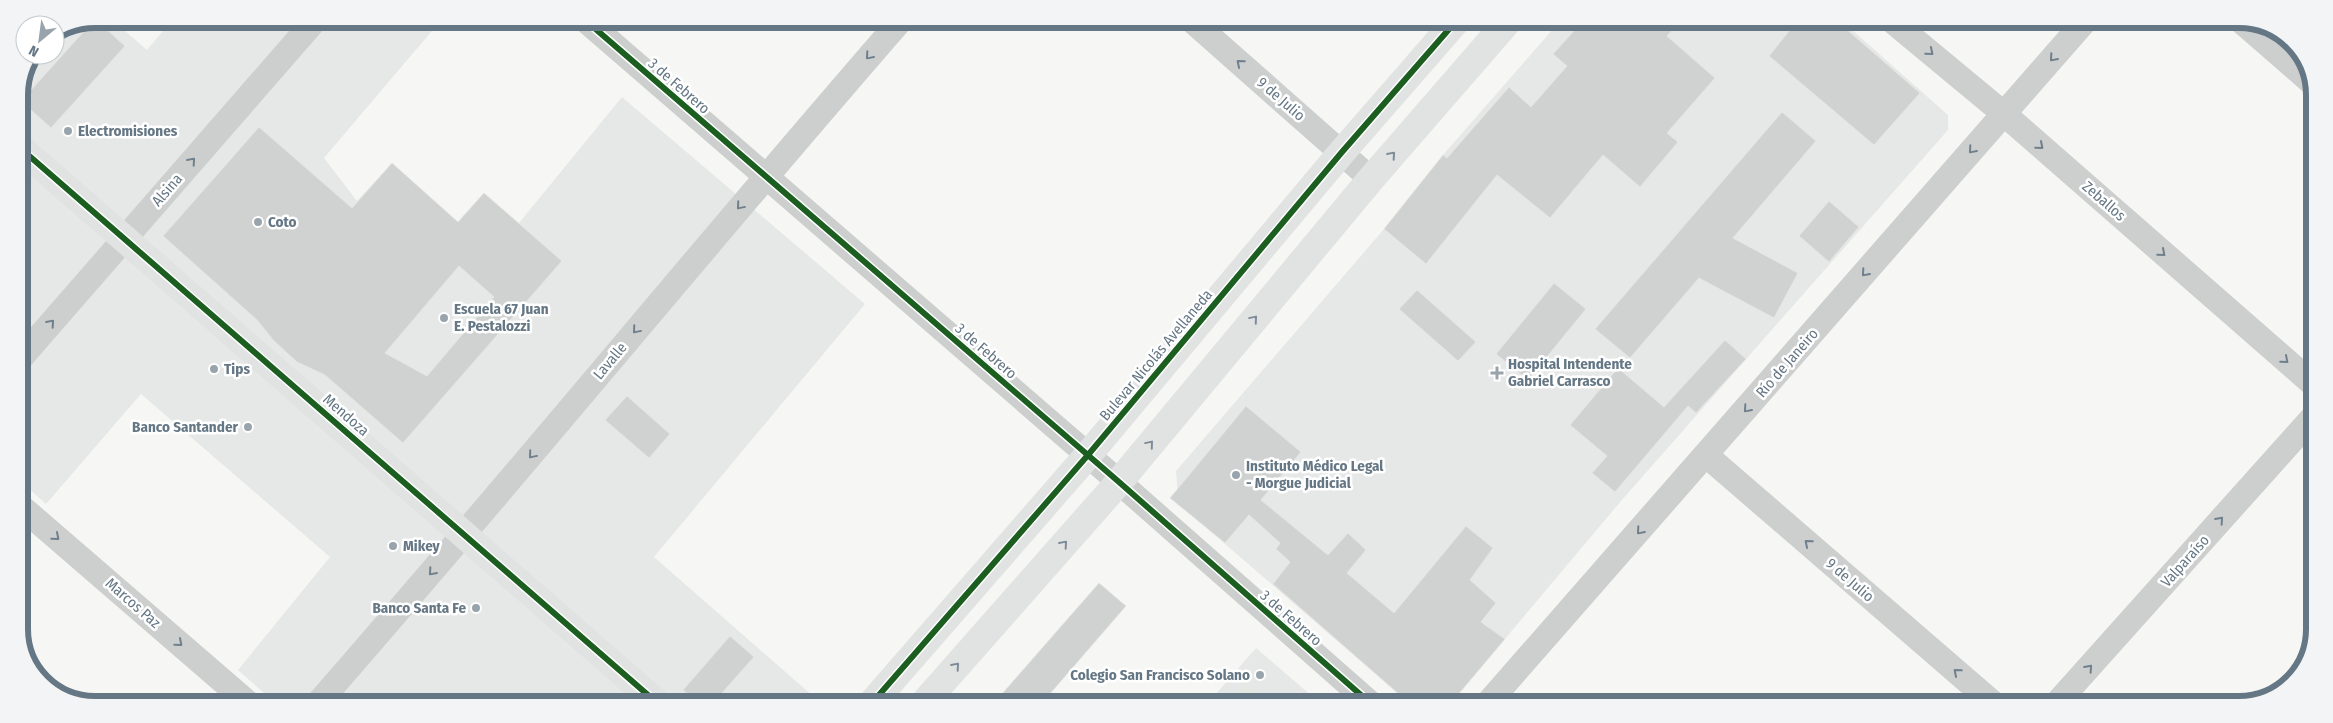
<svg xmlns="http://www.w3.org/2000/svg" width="2333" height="723" font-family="'Fira Sans Condensed',sans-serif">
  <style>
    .built { fill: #e6e7e7 }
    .green { fill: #e6e9e2 }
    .building { fill: #d0d1d1; stroke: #e5e5e4; fill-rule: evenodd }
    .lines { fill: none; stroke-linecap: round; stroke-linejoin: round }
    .minor { stroke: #cdcfcf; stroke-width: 25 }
    .major { stroke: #e1e2e2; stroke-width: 28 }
    .cycleway-casing { stroke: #fff; stroke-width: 9 }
    .cycleway { stroke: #1b5e20; stroke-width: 6 }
    .oneway { stroke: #6f808c }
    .oneway2 { stroke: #7e8c98 }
    .poi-dot { fill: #98a3ac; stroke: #fff; stroke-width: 2 }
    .labels { text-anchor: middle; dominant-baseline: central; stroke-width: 5; stroke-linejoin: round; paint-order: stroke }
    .street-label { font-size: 15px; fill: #657785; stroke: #fff }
    .poi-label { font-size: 15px; font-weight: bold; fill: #657785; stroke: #fff; text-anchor: start }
    .rim { fill: none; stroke: #657785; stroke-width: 6 }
  </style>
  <rect width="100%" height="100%" fill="#f6f6f4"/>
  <g class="built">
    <polygon points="94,19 111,19 147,50 173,19 442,19 324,158 357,201 392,163 458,222 484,193 519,223 622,97 865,304 654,557 821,703 274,702 238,670 330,557 141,394 46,504 19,480 19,94 35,55 55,55 55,35"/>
    <polygon points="1560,21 1842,21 1948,115 1948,130 1621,501 1451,703 1409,703 1179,504 1176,471 1384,229 1443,155"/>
    <polygon points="1256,648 1320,703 1208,703"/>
  </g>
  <polygon class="green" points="1246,684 1268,703 1229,703"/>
  <g class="building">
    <polygon points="95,19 125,46 51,128 21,101"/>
    <polygon points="1583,21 1680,21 1667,36 1715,78 1667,133 1678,142 1640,187 1603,155 1550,218 1497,175 1426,264 1384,229 1443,155 1447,158 1509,87 1531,107 1567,66 1553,54"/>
    <polygon points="1797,21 1837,21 1920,93 1874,145 1769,56"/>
    <polygon points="1782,112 1816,141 1733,238 1798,273 1774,318 1699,278 1630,358 1595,329"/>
    <path d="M259 127 352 208 392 163 458 222 484 193 562 261 403 443 325 375 297 362 274 341 257 320 163 236ZM459 266 494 297 427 376 385 353Z"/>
    <polygon points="1829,201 1859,227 1829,262 1799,236"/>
    <polygon points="1554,283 1586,309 1528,380 1496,354"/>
    <polygon points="1417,290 1476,342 1458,361 1399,309"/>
    <polygon points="1725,340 1746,359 1696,413 1688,406 1615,492 1592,473 1607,456 1570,425 1618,368 1664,407"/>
    <polygon points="627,396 670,434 649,458 605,420"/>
    <polygon points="1246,406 1301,452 1261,500 1328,555 1348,533 1366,550 1347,573 1394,613 1466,526 1493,548 1470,580 1496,603 1481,622 1505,639 1451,703 1409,703 1273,584 1290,562 1276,549 1280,543 1249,515 1225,543 1170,498"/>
    <polygon points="1099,583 1126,606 1042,703 994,703"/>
    <polygon points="730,636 754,657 714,702 697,702 683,690"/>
  </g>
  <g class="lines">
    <g class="minor">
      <polyline points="584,19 1119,482 1370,703"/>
      <polyline points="1191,20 1371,179"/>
      <polyline points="1892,21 2003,113 2313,384"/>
      <polyline points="2241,21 2311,82"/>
      <polyline points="19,360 316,19"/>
      <polyline points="1707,456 1994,704"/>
      <polyline points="19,505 247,702"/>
      <path d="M319 702C516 477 705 245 901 20"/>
      <polyline points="1488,703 2085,21"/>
      <polyline points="2056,704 2313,417"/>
    </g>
    <g class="major">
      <polyline points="19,147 656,702"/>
      <polyline points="872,703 1088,455 1342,152 1457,20"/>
      <polyline points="924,703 1119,482 1371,179 1509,20"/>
    </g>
    <defs>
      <g id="cycleway">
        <polyline points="584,19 1119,482 1370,703"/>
        <polyline points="19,147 656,702"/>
        <polyline points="872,703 1088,455 1342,152 1457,20"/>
      </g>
    </defs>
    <use href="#cycleway" class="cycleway-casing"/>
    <use href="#cycleway" class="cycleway"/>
  </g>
  <defs><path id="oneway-chevron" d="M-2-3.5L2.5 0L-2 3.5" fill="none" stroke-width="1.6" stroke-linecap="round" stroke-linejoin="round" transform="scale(1.25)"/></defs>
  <g class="oneway">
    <use href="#oneway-chevron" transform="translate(1930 52) rotate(40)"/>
    <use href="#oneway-chevron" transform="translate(869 56) rotate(131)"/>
    <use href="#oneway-chevron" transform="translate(2053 58) rotate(131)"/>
    <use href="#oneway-chevron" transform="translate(1240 63) rotate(-139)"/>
    <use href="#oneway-chevron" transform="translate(2040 146) rotate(41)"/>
    <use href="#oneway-chevron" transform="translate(1972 150) rotate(131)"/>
    <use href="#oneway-chevron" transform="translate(192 161) rotate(-49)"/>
    <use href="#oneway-chevron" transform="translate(740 206) rotate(130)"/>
    <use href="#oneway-chevron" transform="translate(2162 253) rotate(41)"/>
    <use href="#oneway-chevron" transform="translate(1865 273) rotate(131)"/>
    <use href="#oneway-chevron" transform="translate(51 323) rotate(-49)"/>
    <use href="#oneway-chevron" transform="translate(636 330) rotate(130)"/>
    <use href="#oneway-chevron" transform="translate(2285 360) rotate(41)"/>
    <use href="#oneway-chevron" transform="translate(1747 409) rotate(131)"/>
    <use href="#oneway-chevron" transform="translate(532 455) rotate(130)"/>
    <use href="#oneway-chevron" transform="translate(2220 520) rotate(-48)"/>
    <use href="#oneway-chevron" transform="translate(1640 531) rotate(131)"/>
    <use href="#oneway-chevron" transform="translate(56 537) rotate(41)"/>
    <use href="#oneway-chevron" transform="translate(1808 543) rotate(-139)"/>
    <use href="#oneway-chevron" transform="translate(432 572) rotate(131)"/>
    <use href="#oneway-chevron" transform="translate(179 643) rotate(41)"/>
    <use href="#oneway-chevron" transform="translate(2089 668) rotate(-48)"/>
    <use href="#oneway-chevron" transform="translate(1957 672) rotate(-139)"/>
  </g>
  <g class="oneway2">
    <use href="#oneway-chevron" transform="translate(1392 155) rotate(-49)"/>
    <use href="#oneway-chevron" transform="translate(1254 319) rotate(-50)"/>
    <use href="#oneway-chevron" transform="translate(1150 444) rotate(-50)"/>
    <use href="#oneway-chevron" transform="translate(1064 544) rotate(-49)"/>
    <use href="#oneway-chevron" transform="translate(956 666) rotate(-49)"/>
  </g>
  <g class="poi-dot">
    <circle cx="68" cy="131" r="5"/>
    <circle cx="258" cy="222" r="5"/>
    <circle cx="444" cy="318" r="5"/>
    <circle cx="214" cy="369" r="5"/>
    <path d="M1494.5 365.5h5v5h5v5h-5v5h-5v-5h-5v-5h5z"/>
    <circle cx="248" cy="427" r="5"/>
    <circle cx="1236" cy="475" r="5"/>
    <circle cx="393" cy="546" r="5"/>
    <circle cx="476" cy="608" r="5"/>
    <circle cx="1260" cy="675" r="5"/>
  </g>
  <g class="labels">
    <g class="street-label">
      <text transform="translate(679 86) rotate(41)">3 de Febrero</text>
      <text transform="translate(1281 99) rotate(41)">9 de Julio</text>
      <text transform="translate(167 190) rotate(-49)">Alsina</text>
      <text transform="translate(2104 201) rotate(41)">Zeballos</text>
      <text transform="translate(986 351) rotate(41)">3 de Febrero</text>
      <text transform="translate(1156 355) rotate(-50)">Bulevar Nicolás Avellaneda</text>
      <text transform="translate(610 361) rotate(-50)">Lavalle</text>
      <text transform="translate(1787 363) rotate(-49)">Río de Janeiro</text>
      <text transform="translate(346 415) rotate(41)">Mendoza</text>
      <text transform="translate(2185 561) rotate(-48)">Valparaíso</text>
      <text transform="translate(1850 580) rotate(41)">9 de Julio</text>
      <text transform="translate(133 603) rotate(41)">Marcos Paz</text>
      <text transform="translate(1291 618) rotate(41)">3 de Febrero</text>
    </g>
    <g class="poi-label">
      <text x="78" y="131">Electromisiones</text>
      <text x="268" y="222">Coto</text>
      <text x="454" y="309">Escuela 67 Juan<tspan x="454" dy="17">E. Pestalozzi</tspan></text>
      <text x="1508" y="364">Hospital Intendente<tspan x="1508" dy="17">Gabriel Carrasco</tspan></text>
      <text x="224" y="369">Tips</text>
      <text x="238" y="427" text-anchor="end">Banco Santander</text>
      <text x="1246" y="466">Instituto Médico Legal<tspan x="1246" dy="17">- Morgue Judicial</tspan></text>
      <text x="403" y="546">Mikey</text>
      <text x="466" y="608" text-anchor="end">Banco Santa Fe</text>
      <text x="1250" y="675" text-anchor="end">Colegio San Francisco Solano</text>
    </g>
  </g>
  <path d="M0 0H2333V723H0ZM95 28H2239A67 67 0 0 1 2306 95V629A67 67 0 0 1 2239 696H95A67 67 0 0 1 28 629V95A67 67 0 0 1 95 28Z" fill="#f3f4f5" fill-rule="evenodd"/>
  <path class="rim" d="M95 28H2239A67 67 0 0 1 2306 95V629A67 67 0 0 1 2239 696H95A67 67 0 0 1 28 629V95A67 67 0 0 1 95 28Z"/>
  <g transform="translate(40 40) rotate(209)"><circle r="24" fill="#ffffff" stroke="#c1c9ce"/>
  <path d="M0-4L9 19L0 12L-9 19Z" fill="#98a3ac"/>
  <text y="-8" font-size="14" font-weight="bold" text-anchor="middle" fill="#657785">N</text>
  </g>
</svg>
